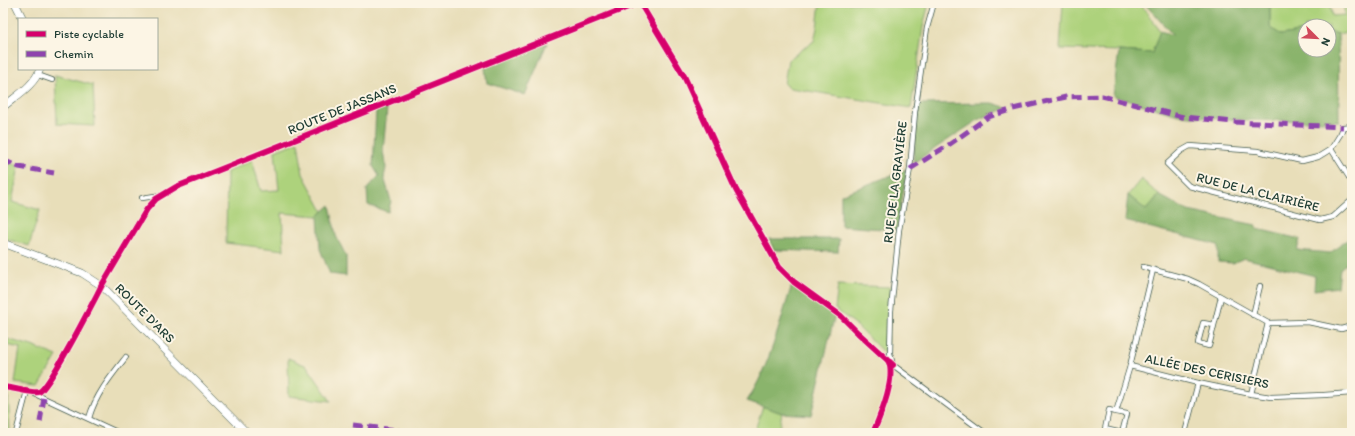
<svg xmlns="http://www.w3.org/2000/svg" width="1355" height="436" font-family="Itim,sans-serif">
  <style>
    .green { fill: #add27c; stroke: #668858 }
    .forest { fill: #8ab46c; stroke: #547850 }
    .lines { fill: none; stroke-linecap: round; stroke-linejoin: round }
    .minor-casing { stroke: #3d5548; stroke-width: 6 }
    .primary-casing { stroke: #3d5548; stroke-width: 8 }
    .minor { stroke: #fff; stroke-width: 4.5 }
    .primary { stroke: #fff; stroke-width: 7 }
    .quiet { stroke: #8e44ad; stroke-width: 5; stroke-dasharray: 10 5; stroke-linecap: butt }
    .cycleway-casing { stroke: #fcf5e5; stroke-width: 8 }
    .cycleway { stroke: #d6006c; stroke-width: 6 }
    .labels { text-anchor: middle; dominant-baseline: central; stroke-width: 4; stroke-linejoin: round; paint-order: stroke }
    .street-label { font-size: 13px; fill: #1f3d34; stroke: #fcf5e5 }
  </style>
  <rect width="100%" height="100%" fill="#fcf5e5"/>
  <filter id="ink" filterUnits="userSpaceOnUse"><feTurbulence type="fractalNoise" baseFrequency=".025" numOctaves="2"/><feDisplacementMap in="SourceGraphic" scale="8" xChannelSelector="R" yChannelSelector="G"/><feConvolveMatrix kernelMatrix="1 2 1 2 8 2 1 2 1" color-interpolation-filters="sRGB"/></filter>
  <filter id="wash" filterUnits="userSpaceOnUse"><feTurbulence type="fractalNoise" baseFrequency=".012" numOctaves="4" result="noise"/><feDisplacementMap in="SourceGraphic" scale="16" xChannelSelector="R" yChannelSelector="G"/><feGaussianBlur stdDeviation="0.9" result="paint"/><feColorMatrix in="noise" values="0 0 0 0 0 0 0 0 0 0 0 0 0 0 0 0 0 1.4 0 .05"/><feComposite in="paint" operator="in"/></filter>
  <g filter="url(#wash)">
    <rect width="100%" height="100%" fill="#e8deb9"/>
    <g class="green">
      <polygon points="820,3 929,3 923,27 911,108 790,88 784,84 788,60 814,41 817,28"/>
      <polygon points="1063,3 1140,3 1160,31 1152,53 1119,51 1060,49"/>
      <polygon points="1270,3 1300,3 1300,6 1319,3 1330,3 1332,16 1345,15 1343,3 1352,3 1352,31 1351,31 1338,34 1329,31 1329,26 1305,26 1305,31 1281,35 1270,27"/>
      <polygon points="55,75 93,85 95,126 57,124"/>
      <polygon points="298,142 303,174 323,211 318,216 282,213 284,250 226,243 227,172 252,160 261,191 279,190 275,151"/>
      <polygon points="3,160 19,166 12,202 40,210 29,246 3,238"/>
      <polygon points="1141,179 1159,195 1146,210 1128,195"/>
      <polygon points="838,285 891,287 887,329 887,356 854,323 835,309"/>
      <polygon points="3,338 32,346 57,356 39,386 15,383 20,348 3,344"/>
      <polygon points="288,358 307,366 331,401 289,396"/>
      <polygon points="3,391 8,391 10,433 3,433"/>
      <polygon points="763,406 782,413 778,433 754,433"/>
    </g>
    <g class="forest">
      <polygon points="1144,3 1270,3 1270,27 1281,35 1305,31 1305,50 1329,50 1329,31 1338,34 1339,121 1241,120 1178,115 1113,96 1119,51 1152,53 1160,31 1173,35"/>
      <polygon points="547,43 525,95 487,83 485,68"/>
      <polygon points="992,103 1008,108 981,118 913,163 919,104"/>
      <polygon points="387,108 383,151 386,168 384,177 391,201 388,212 368,205 367,189 379,176 373,166 376,111"/>
      <polygon points="907,169 897,230 841,226 841,195"/>
      <polygon points="1128,195 1146,210 1159,195 1188,211 1256,225 1257,229 1300,239 1297,250 1330,253 1352,236 1352,258 1340,269 1338,287 1314,290 1315,276 1244,258 1233,263 1218,262 1218,245 1125,221"/>
      <polygon points="330,205 336,236 346,256 346,276 330,274 320,249 318,216"/>
      <polygon points="769,239 839,239 838,252 774,250"/>
      <path d="M792 285 835 314 811 415 782 413 747 401C770 366 779 324 792 285Z"/>
    </g>
  </g>
  <g filter="url(#ink)">
    <g class="lines">
      <defs>
        <g id="minor">
          <polyline points="934,3 927,28 915,112 910,169 899,230 891,311 890,353 893,365 985,433"/>
          <polyline points="38,75 52,80"/>
          <polyline points="1352,126 1343,127 1341,133 1331,149 1318,157 1302,161 1258,151 1190,146 1181,151 1167,164 1189,186 1320,220 1333,217 1352,200"/>
          <polyline points="1331,149 1352,182"/>
          <polyline points="142,198 161,195"/>
          <polyline points="1143,267 1188,279 1199,284 1268,323 1308,322 1341,329 1352,326"/>
          <polyline points="1253,315 1260,286"/>
          <polyline points="1214,325 1203,323 1198,343 1209,346 1221,297"/>
          <polyline points="1130,366 1198,383 1251,394 1271,397 1324,395 1352,393"/>
          <path d="M3 387C11 387 34 394 39 392 50 387 93 302 102 285 117 260 132 234 147 209L156 199 176 187 638 3"/>
          <polyline points="35,394 119,433"/>
          <polyline points="1251,394 1268,323"/>
          <polyline points="1116,412 1109,410 1105,429 1122,433 1127,414 1116,412 1130,366 1153,270"/>
          <path d="M89 418C96 394 111 376 126 357"/>
          <polyline points="16,433 27,391"/>
          <polyline points="1185,433 1198,383"/>
        </g>
        <g id="primary">
          <polyline points="15,3 23,19"/>
          <path d="M3 107C16 96 34 86 40 69"/>
          <polyline points="3,243 82,273 102,286 247,433"/>
        </g>
      </defs>
      <use href="#minor" class="minor-casing"/>
      <use href="#primary" class="primary-casing"/>
      <use href="#minor" class="minor"/>
      <use href="#primary" class="primary"/>
      <g class="quiet">
        <polyline points="3,160 19,167 54,173"/>
        <polyline points="910,169 950,144 988,117 1013,109 1066,97 1102,96 1183,117 1235,122 1343,127"/>
        <polyline points="40,422 44,398"/>
        <polyline points="353,425 422,433"/>
      </g>
      <defs>
        <g id="cycleway">
          <polyline points="640,3 684,76 736,190 779,267 794,282 841,316 858,333 893,365"/>
          <path d="M3 387C11 387 34 394 39 392 50 387 93 302 102 285 117 260 132 234 147 209L156 199 176 187 638 3"/>
          <path d="M873 433C880 416 897 377 888 360"/>
        </g>
      </defs>
      <use href="#cycleway" class="cycleway-casing"/>
      <use href="#cycleway" class="cycleway"/>
    </g>
  </g>
  <g class="labels">
    <g class="street-label">
      <text transform="translate(342 109) rotate(-22)">ROUTE DE JASSANS</text>
      <text transform="translate(895 182) rotate(-83)">RUE DE LA GRAVIÈRE</text>
      <text transform="translate(1258 192) rotate(14)">RUE DE LA CLAIRIÈRE</text>
      <text transform="translate(145 313) rotate(45)">ROUTE D'ARS</text>
      <text transform="translate(1207 371) rotate(12)">ALLÉE DES CERISIERS</text>
    </g>
  </g>
  <rect width="1355" height="436" fill="none" stroke="#fcf5e5" stroke-width="16"/>
  <rect x="18" y="18" width="140" height="52" fill="#fcf5e5" stroke="#a4ab9e"/>
  <rect x="26" y="31" width="20" height="6" fill="#d6006c" stroke="#a4ab9e"/>
  <text x="54" y="38" font-size="12" fill="#1f3d34">Piste cyclable</text>
  <rect x="26" y="51" width="20" height="6" fill="#8e44ad" stroke="#a4ab9e"/>
  <text x="54" y="58" font-size="12" fill="#1f3d34">Chemin</text>
  <g transform="translate(1317 38) rotate(114)"><circle r="19" fill="#fcf5e5" stroke="#a4ab9e"/>
  <path d="M0-3L7 15L0 10L-7 15Z" fill="#d1495b"/>
  <text y="-6" font-size="11" font-weight="bold" text-anchor="middle" fill="#1f3d34">N</text>
  </g>
</svg>
